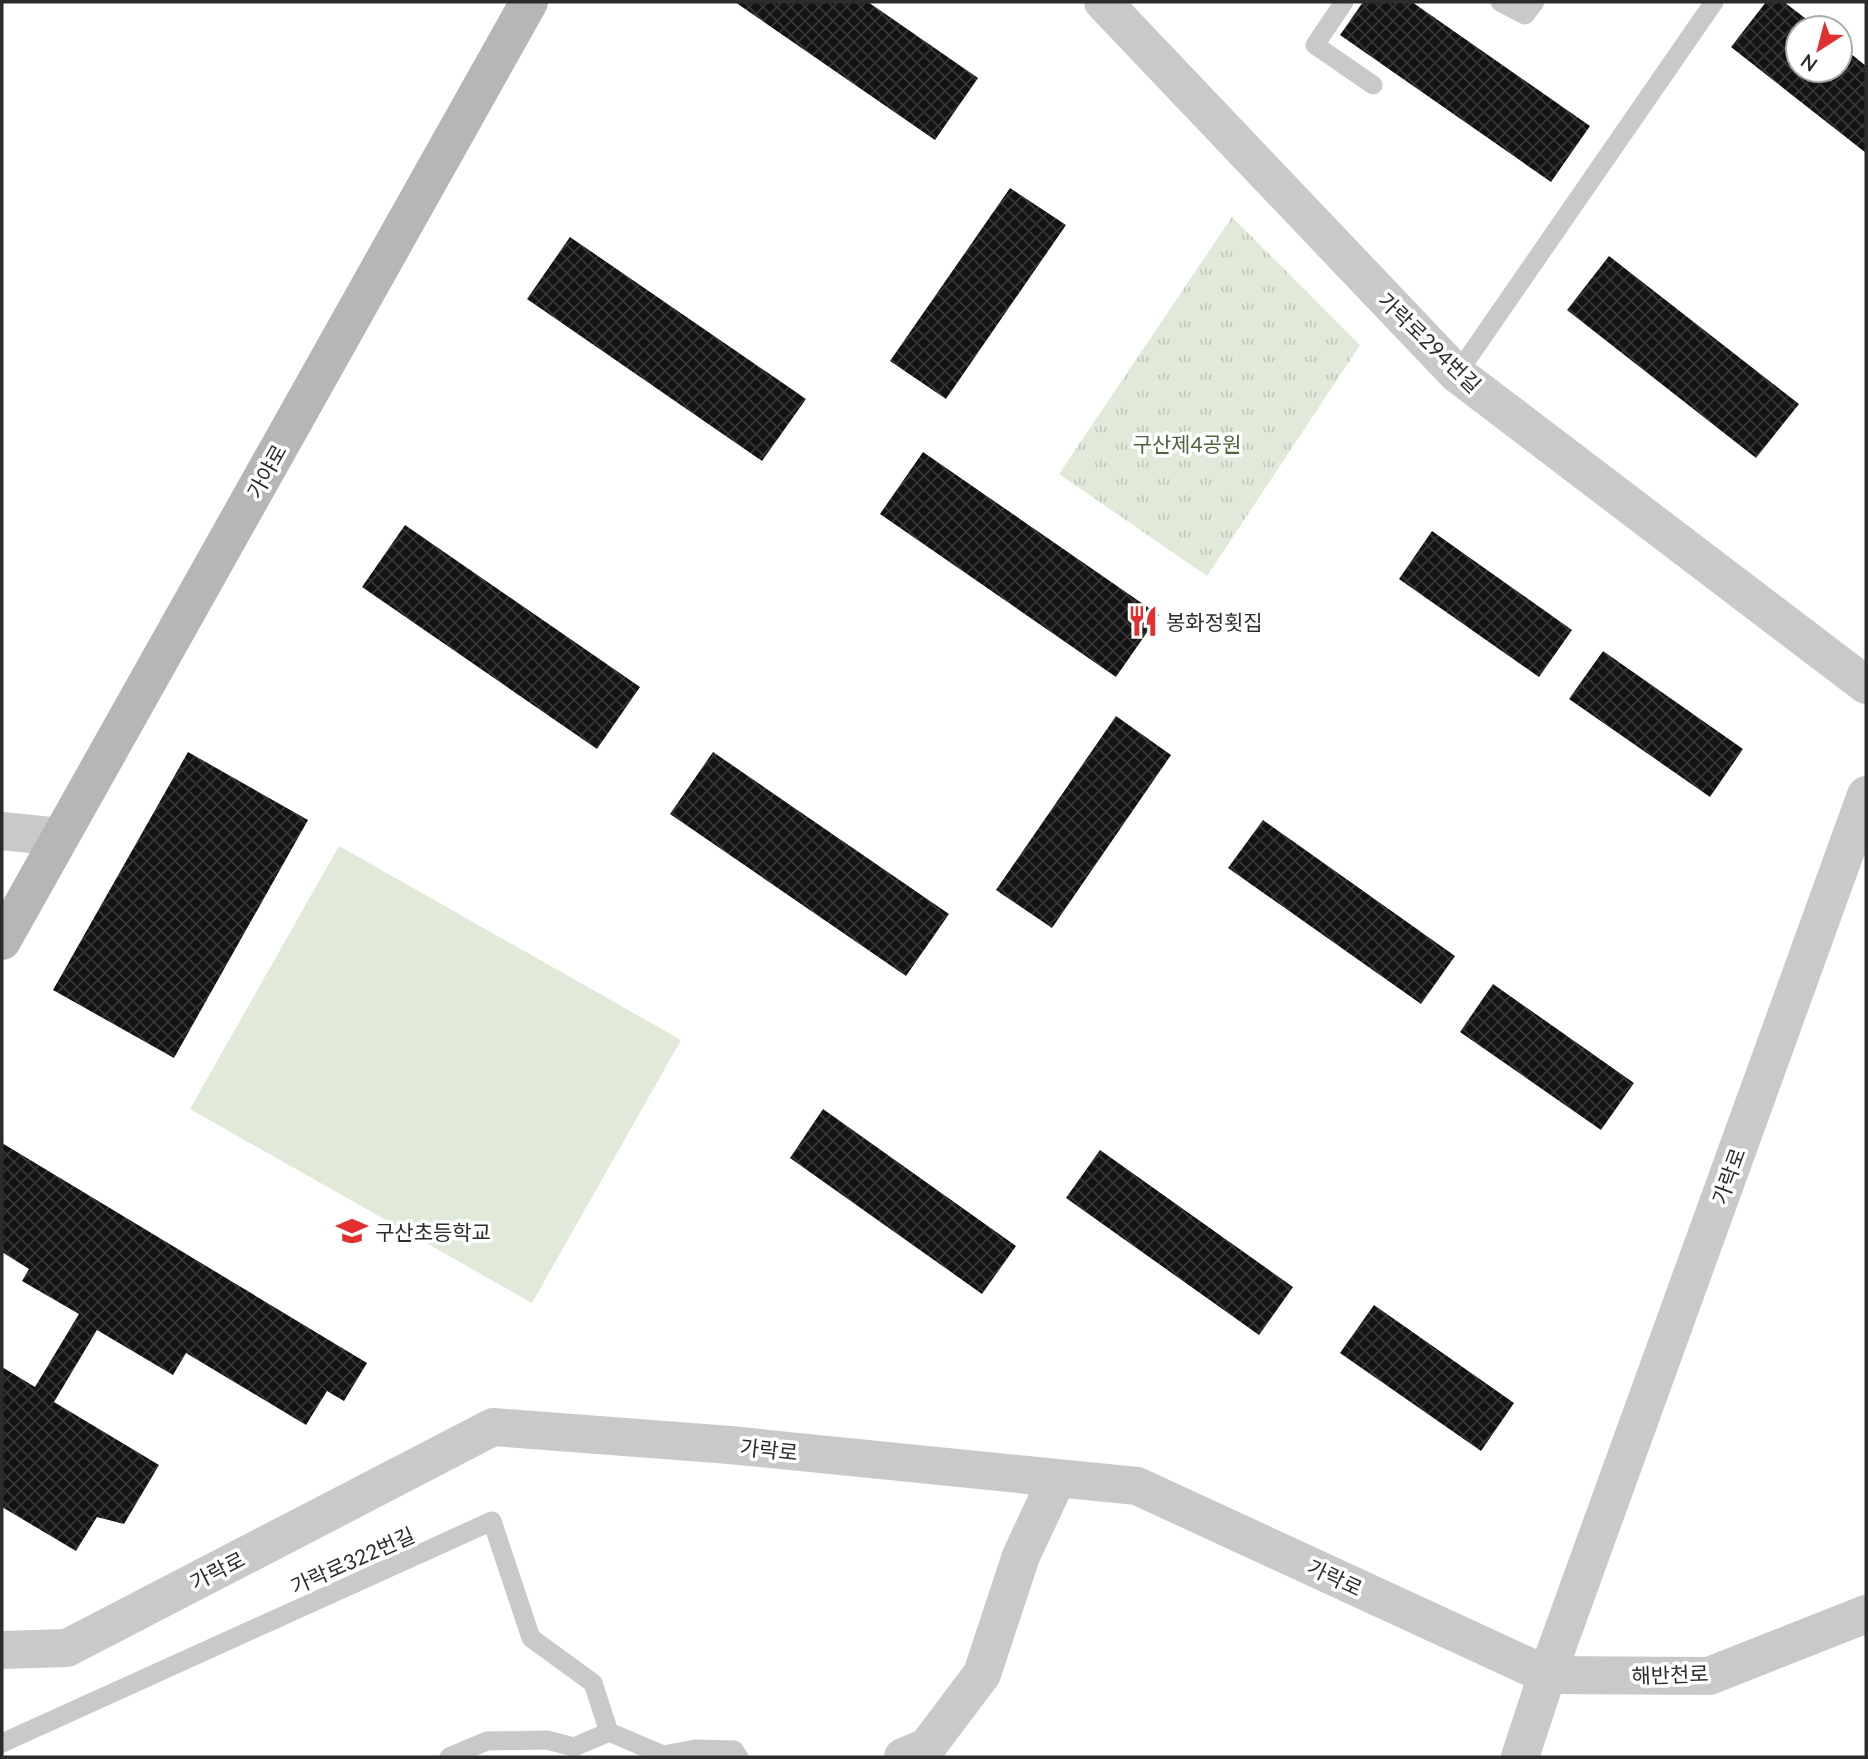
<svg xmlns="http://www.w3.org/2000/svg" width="1868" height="1759" font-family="Lato,'Noto Sans KR',sans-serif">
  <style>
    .green { fill: #e1ead9 }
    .park { fill: url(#park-tufts) }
    .building { fill: url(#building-cross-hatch) }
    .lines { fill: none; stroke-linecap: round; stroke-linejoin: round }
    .service { stroke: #c9c9c9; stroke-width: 19 }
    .minor { stroke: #c9c9c9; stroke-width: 38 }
    .tertiary { stroke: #c9c9c9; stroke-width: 38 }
    .secondary { stroke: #b6b6b6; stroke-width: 38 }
    .labels { text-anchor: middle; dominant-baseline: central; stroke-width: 7; stroke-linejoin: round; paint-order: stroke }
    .street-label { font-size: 21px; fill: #2c2c2c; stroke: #fff }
    .park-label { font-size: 21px; fill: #4c663a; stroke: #fff }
    .poi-label { font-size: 21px; fill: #2c2c2c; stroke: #fff; text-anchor: start }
  </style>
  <defs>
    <pattern id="park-tufts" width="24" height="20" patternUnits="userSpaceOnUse" patternTransform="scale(1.75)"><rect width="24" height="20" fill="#e1ead9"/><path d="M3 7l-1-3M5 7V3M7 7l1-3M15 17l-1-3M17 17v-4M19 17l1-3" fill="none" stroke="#c1c9ba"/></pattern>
    <pattern id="building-cross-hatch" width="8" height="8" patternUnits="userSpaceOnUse" patternTransform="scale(1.75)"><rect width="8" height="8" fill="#131313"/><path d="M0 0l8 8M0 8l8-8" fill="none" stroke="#363636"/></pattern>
  </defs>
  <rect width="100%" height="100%" fill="#fff"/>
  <polygon class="green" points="339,846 681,1040 532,1303 190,1109"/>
  <polygon class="park" points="1232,217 1360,345 1207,576 1059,474"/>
  <g class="building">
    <polygon points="735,2 868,2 978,78 935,140"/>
    <polygon points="1363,2 1412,2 1590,126 1551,182 1340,35"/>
    <polygon points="1766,2 1784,2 1818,28 1798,28 1798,70 1840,70 1840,45 1866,66 1866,153 1731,47"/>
    <polygon points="1010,188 1066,225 946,399 890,361"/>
    <polygon points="570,237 806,399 762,461 527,299"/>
    <polygon points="1609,256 1799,404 1756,458 1567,310"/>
    <polygon points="923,452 1159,615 1116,677 880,514"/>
    <polygon points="405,525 640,687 597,749 362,587"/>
    <polygon points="1432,531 1572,630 1539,677 1399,579"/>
    <polygon points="1603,651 1743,749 1710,797 1569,699"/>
    <polygon points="1116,716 1171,755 1052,928 996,890"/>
    <polygon points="188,752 308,820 174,1058 53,990"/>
    <polygon points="713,752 949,914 906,976 670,814"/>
    <polygon points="1263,820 1455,956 1421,1004 1228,868"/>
    <polygon points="1493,984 1634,1083 1601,1130 1460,1032"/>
    <polygon points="823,1109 1016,1246 982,1294 790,1158"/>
    <polygon points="2,1143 367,1363 344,1401 327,1391 306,1425 186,1353 173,1375 97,1330 54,1402 159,1465 124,1524 97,1517 76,1551 2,1507 2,1367 35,1387 79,1314 22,1281 29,1269 2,1252"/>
    <polygon points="1100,1150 1293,1287 1259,1335 1066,1198"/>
    <polygon points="1374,1305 1514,1403 1481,1451 1340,1353"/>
  </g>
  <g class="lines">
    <g class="service">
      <polyline points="1344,2 1315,45 1373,85"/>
      <polyline points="1500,2 1525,15 1535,2"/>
      <polyline points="1457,374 1714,2"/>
      <polyline points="2,1743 492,1521 531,1638 593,1683 609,1732 663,1755 695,1749 734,1750 739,1757"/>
      <polyline points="449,1757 487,1741 547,1740 574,1747 609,1732"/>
    </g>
    <g class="minor">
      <polyline points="1103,2 1457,374 1866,685"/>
      <polyline points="2,831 60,837"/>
      <polyline points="2,1650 67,1648 493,1427 730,1445 1137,1486 1547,1675 1709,1676 1866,1614"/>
      <polyline points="903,1757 927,1747 982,1674 1021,1556 1057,1479"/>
    </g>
    <polyline class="tertiary" points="1520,1757 1547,1675 1866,795"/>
    <polyline class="secondary" points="2,941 529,2"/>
  </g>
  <defs>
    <symbol id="restaurant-bare" viewBox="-9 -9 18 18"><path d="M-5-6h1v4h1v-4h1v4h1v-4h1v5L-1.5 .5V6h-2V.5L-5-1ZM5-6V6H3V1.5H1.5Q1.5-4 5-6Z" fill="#e22f2f" stroke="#fff" stroke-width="2.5" paint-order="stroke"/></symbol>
    <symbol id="school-bare" viewBox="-9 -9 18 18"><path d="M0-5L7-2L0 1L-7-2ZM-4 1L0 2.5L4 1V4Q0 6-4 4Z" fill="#e22f2f" stroke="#fff" stroke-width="2.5" paint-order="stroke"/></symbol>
  </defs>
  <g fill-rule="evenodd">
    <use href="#restaurant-bare" x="1121" y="599" width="44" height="44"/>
    <use href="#school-bare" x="330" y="1209" width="44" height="44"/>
  </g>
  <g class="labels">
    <g class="street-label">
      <text transform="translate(1430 342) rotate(44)">가락로294번길</text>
      <text transform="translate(266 471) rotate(-61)">가야로</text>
      <text transform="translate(1728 1176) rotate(-70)">가락로</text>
      <text transform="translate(769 1449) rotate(6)">가락로</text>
      <text transform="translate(352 1560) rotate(-24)">가락로322번길</text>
      <text transform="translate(217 1570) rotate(-27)">가락로</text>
      <text transform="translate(1335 1577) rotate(25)">가락로</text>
      <text transform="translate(1670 1674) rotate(-2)">해반천로</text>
    </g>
    <g class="park-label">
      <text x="1187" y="443">구산제4공원</text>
    </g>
    <g class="poi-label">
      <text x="1166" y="621">봉화정횟집</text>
      <text x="375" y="1231">구산초등학교</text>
    </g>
  </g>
  <rect width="1868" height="1759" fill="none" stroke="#2c2c2c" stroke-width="7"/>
  <g transform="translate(1819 49) rotate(216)"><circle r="33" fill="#ffffff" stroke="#ababab" stroke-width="2"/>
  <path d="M0-5L12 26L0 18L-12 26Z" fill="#e22f2f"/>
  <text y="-10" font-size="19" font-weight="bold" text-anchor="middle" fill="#2c2c2c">N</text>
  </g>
</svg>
